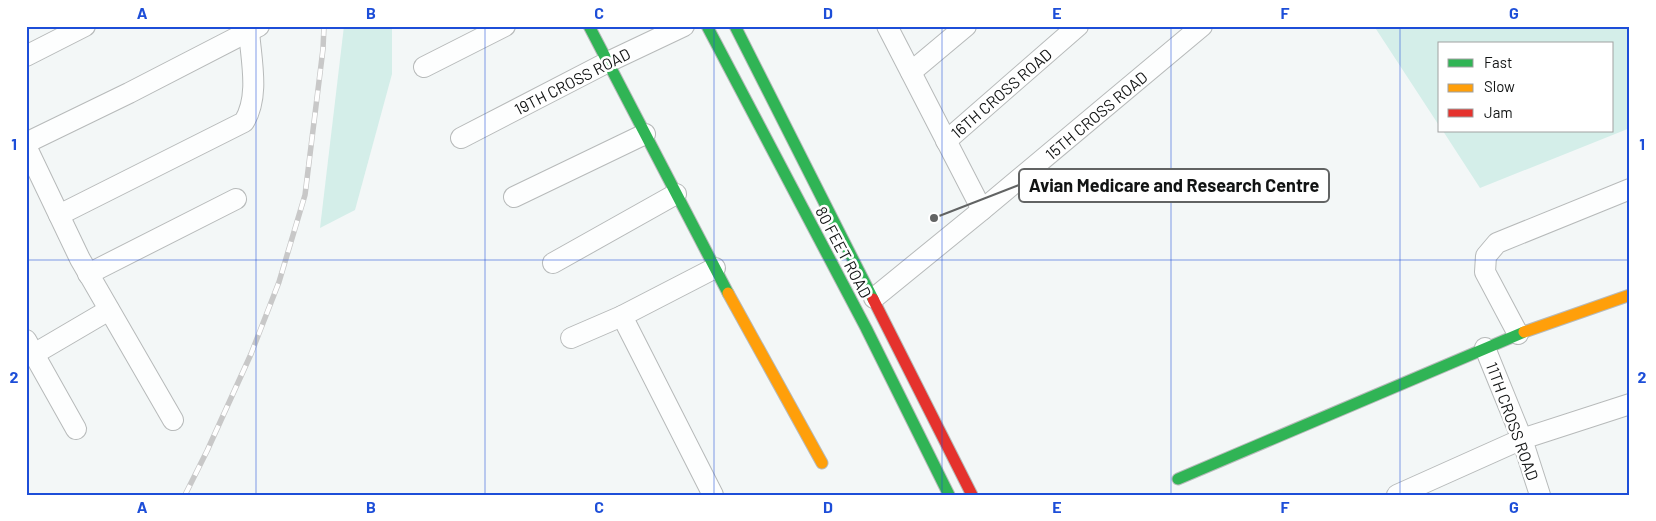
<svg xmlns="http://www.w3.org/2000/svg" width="1656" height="521" font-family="Barlow,sans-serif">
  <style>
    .green { fill: #d4eee9 }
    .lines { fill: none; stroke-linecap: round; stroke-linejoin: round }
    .street-casing { stroke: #b7baba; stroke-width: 22 }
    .fast-casing { stroke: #b7baba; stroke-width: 13 }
    .slow-casing { stroke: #b7baba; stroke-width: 13 }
    .jam-casing { stroke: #b7baba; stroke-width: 13 }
    .street { stroke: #fdfefe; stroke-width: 20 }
    .fast { stroke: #30b455; stroke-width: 11 }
    .slow { stroke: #ff9f0a; stroke-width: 11 }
    .jam { stroke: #e5322d; stroke-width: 11 }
    .rail-casing { stroke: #c8c8c8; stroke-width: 5.5 }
    .rail { stroke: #fff; stroke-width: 4; stroke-dasharray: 11; stroke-linecap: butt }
    .grid { fill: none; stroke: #1d4ed8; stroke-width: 1; stroke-opacity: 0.55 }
    .labels { text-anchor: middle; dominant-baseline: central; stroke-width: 5; stroke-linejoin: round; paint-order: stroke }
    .street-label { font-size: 16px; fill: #121414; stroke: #fff }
    .leader { fill: none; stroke: #616363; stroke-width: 2 }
    .callout-dot { fill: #616363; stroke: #fff; stroke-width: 2 }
    .callout { fill: #fff; stroke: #616363; stroke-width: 2 }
    .callout-label { font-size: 18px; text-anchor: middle; font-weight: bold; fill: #121414 }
    .neatline { fill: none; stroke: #1d4ed8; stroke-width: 2 }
    .grid-label { font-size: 16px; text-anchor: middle; font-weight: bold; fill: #1d4ed8 }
  </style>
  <rect width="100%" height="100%" fill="#f3f7f7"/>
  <g class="green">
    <polygon points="344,26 392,26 392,74 355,210 320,228"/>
    <polygon points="1374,26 1624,26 1630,29 1630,128 1480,188 1443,131 1612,131 1612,44 1440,44 1440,127"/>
  </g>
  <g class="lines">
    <defs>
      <g id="street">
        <polyline points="887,26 982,210"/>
        <polyline points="26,56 85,26"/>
        <polyline points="424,67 505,26"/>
        <polyline points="911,72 966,26"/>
        <polyline points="461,138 608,62 684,26"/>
        <polyline points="946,141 1078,26"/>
        <polyline points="26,143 129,93 259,26"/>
        <polyline points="26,146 80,259 173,420"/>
        <polyline points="514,197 645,134"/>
        <path d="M59 215 244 122C260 96 251 60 249 31"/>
        <polyline points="553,263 676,194"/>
        <polyline points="88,274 236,199"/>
        <polyline points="874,298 982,210 1202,26"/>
        <polyline points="1518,334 1485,272 1486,256 1497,243 1630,189"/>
        <polyline points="571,338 622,316"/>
        <polyline points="26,340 76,429"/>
        <polyline points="1485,348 1522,439 1540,495"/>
        <polyline points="34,354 109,310"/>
        <polyline points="713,495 622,316 715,268"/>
        <polyline points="1397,495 1522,439 1630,404"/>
      </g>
      <g id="fast">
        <polyline points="589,26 728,293"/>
        <polyline points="707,26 866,328 949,495"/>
        <polyline points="735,26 873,299"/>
        <polyline points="1178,479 1524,332"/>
      </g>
      <g id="slow">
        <polyline points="728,293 822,463"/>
        <polyline points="1524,332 1630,295"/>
      </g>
      <polyline id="jam" points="873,299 972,495"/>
    </defs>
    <use href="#street" class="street-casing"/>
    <use href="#fast" class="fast-casing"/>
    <use href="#slow" class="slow-casing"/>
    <use href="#jam" class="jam-casing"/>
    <use href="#street" class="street"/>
    <use href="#fast" class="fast"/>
    <use href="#slow" class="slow"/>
    <use href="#jam" class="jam"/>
    <defs>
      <polyline id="rail" points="185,495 207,451 251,354 279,282 305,195 323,49 324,26"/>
    </defs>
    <use href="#rail" class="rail-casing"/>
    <use href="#rail" class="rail"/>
  </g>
  <path class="grid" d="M256 26V495M485 26V495M714 26V495M942 26V495M1171 26V495M1400 26V495M26 260H1630"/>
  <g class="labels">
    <g class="street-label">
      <text transform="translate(572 81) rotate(-27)">19TH CROSS ROAD</text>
      <text transform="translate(1001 93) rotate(-41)">16TH CROSS ROAD</text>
      <text transform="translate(1096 115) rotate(-40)">15TH CROSS ROAD</text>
      <text transform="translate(844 252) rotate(62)">80 FEET ROAD</text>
      <text transform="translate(1513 421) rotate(70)">11TH CROSS ROAD</text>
    </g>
  </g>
  <path class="leader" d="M934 218L1019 185"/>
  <circle class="callout-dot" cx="934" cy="218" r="5"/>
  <rect class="callout" x="1019" y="169" width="310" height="33" rx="5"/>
  <g class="callout-label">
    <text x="1174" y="192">Avian Medicare and Research Centre</text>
  </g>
  <rect width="1656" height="521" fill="none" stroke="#ffffff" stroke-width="55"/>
  <rect x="1438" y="42" width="175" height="90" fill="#ffffff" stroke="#a0a1a1"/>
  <rect x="1448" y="59" width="25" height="8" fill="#30b455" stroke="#a0a1a1"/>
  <text x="1484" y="68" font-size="15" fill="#121414">Fast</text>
  <rect x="1448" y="84" width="25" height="8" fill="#ff9f0a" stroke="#a0a1a1"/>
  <text x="1484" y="92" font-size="15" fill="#121414">Slow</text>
  <rect x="1448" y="109" width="25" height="8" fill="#e5322d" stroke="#a0a1a1"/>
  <text x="1484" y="118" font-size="15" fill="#121414">Jam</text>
  <rect x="28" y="28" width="1600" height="466" class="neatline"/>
  <g class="grid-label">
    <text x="142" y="19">A</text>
    <text x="371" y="19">B</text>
    <text x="599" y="19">C</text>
    <text x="828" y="19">D</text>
    <text x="1057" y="19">E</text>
    <text x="1285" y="19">F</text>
    <text x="1514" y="19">G</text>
    <text x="14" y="150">1</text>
    <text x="1642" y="150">1</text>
    <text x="14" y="383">2</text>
    <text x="1642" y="383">2</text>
    <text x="142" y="513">A</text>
    <text x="371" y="513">B</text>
    <text x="599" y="513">C</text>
    <text x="828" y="513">D</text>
    <text x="1057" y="513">E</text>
    <text x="1285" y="513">F</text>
    <text x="1514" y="513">G</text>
  </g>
</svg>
